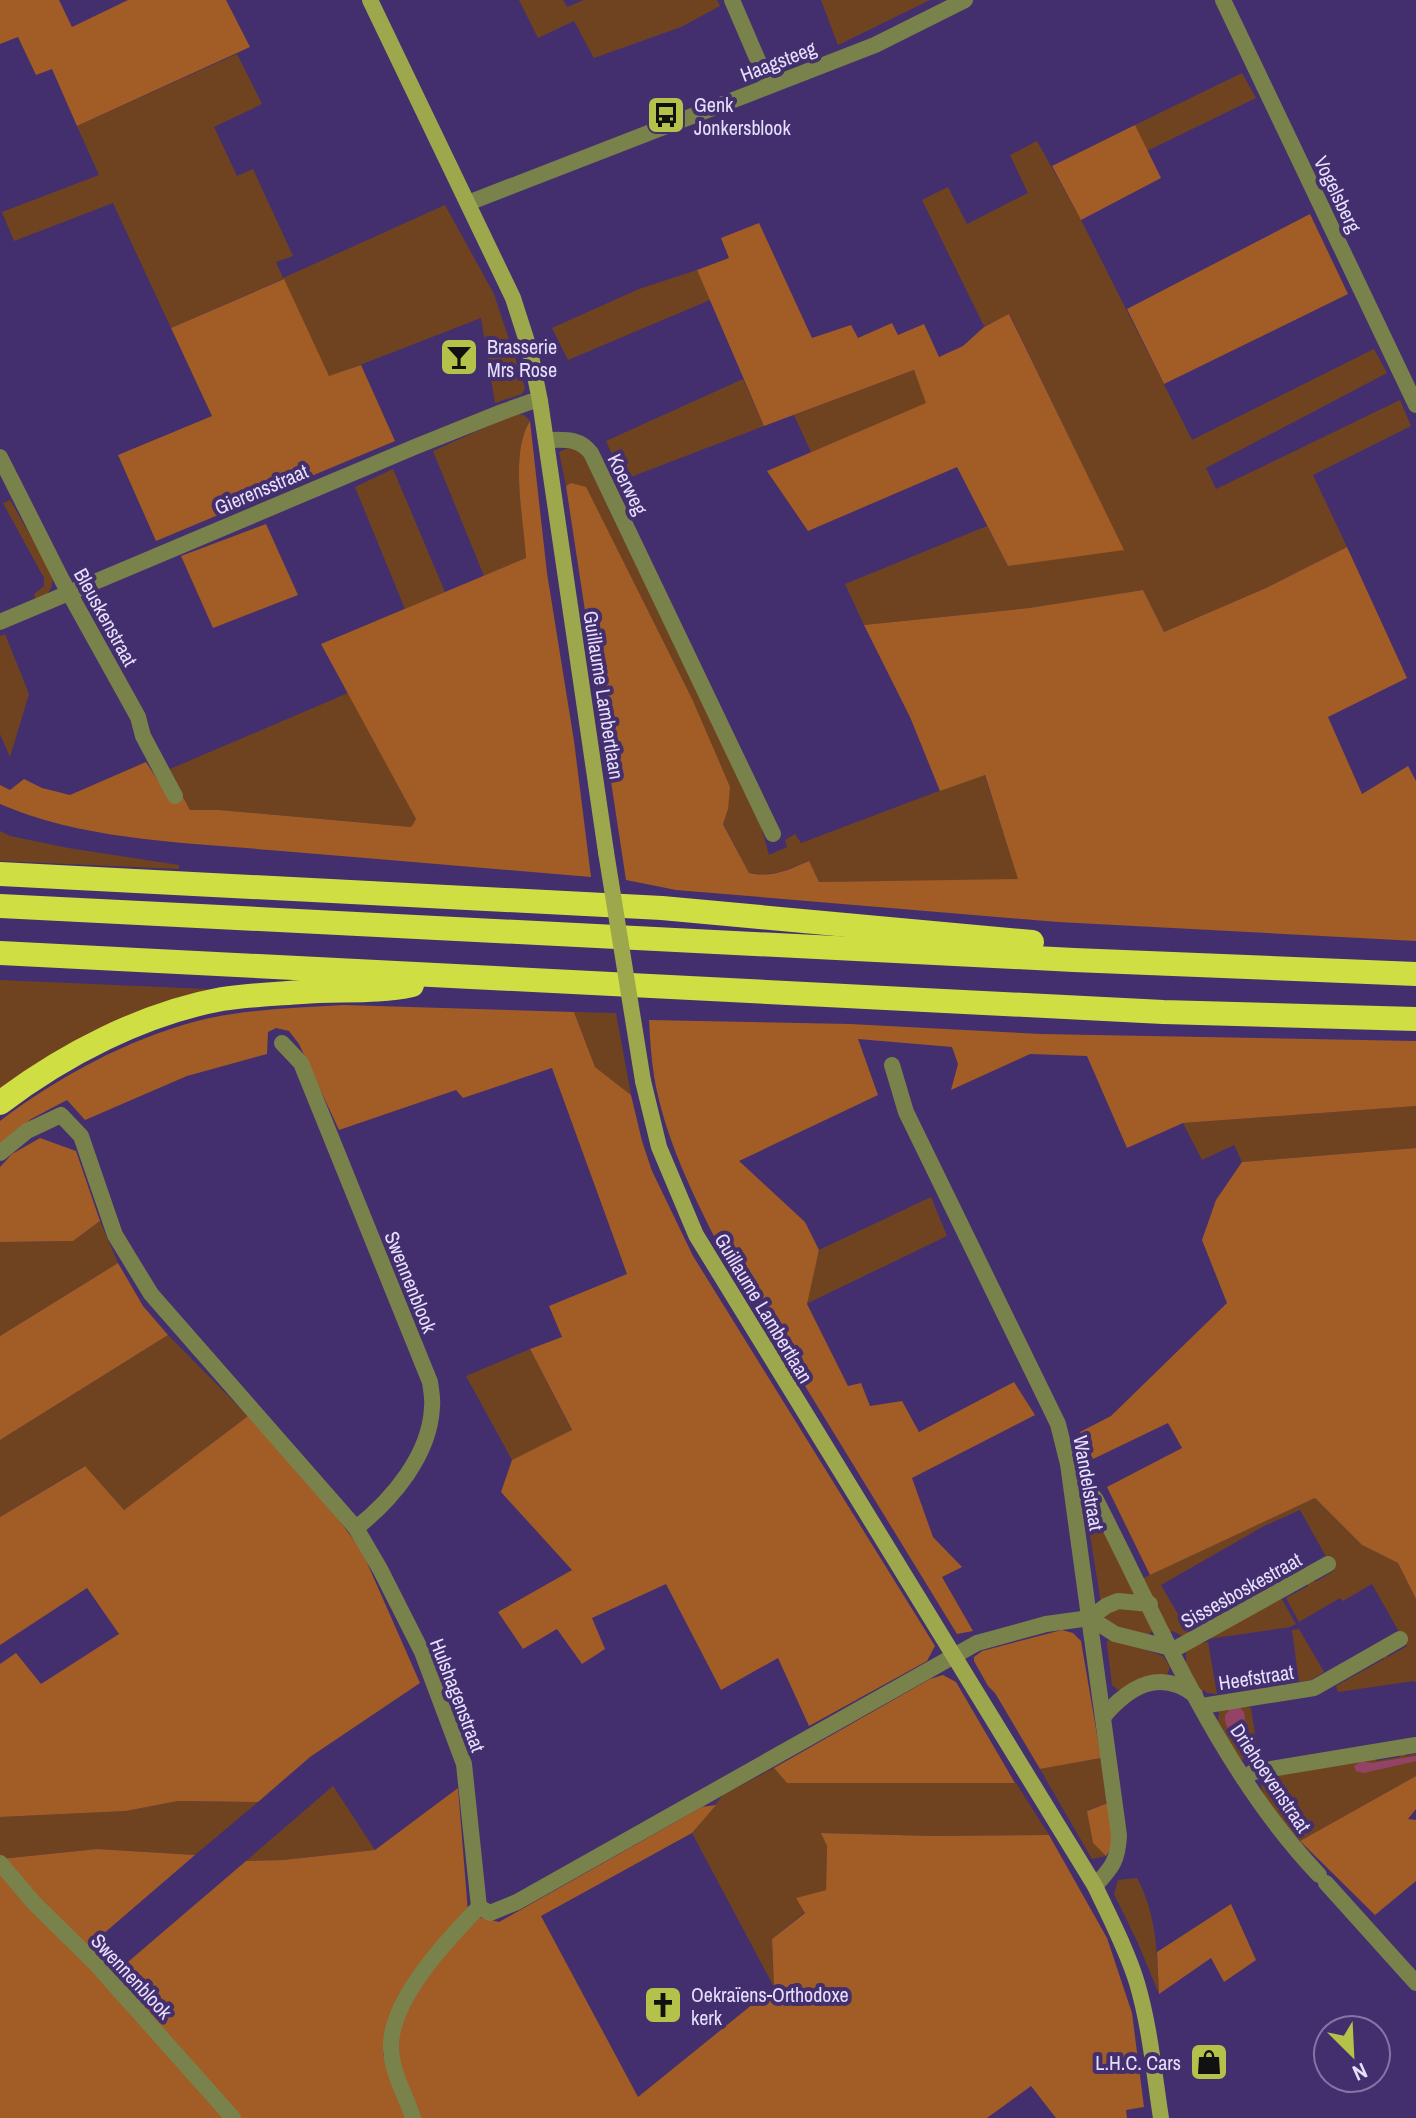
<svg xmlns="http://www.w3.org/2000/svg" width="1416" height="2118" font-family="'Archivo Narrow',sans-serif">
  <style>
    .green { fill: #704320 }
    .forest { fill: #a25c25 }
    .water { fill: #934466 }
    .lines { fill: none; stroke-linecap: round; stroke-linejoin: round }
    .street { stroke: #7a824b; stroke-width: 16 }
    .secondary { stroke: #9da84c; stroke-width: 16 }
    .highway { stroke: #cfdf43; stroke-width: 24 }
    .secondary-bridge { stroke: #9da84c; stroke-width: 16 }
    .labels { text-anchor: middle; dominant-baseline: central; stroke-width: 8; stroke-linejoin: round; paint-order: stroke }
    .street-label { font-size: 20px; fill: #e6dffd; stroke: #432f6d }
    .poi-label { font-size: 20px; fill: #e6dffd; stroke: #432f6d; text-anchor: start }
  </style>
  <rect width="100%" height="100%" fill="#432f6d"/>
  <g class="green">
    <polygon points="519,0 563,0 567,7 584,0 717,0 720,6 681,27 594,58 574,21 538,38"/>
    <polygon points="821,0 930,0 838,45"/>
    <polygon points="237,54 262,104 214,127 237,176 253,169 293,256 276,262 283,278 445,205 494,294 525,388 522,394 495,403 481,318 329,377 283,279 171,328 113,203 14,241 2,212 99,175 77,126"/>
    <polygon points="1242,73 1256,98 1147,151 1135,125"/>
    <polygon points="1037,141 1081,220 1192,440 1374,349 1387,373 1206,468 1216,489 1400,400 1411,426 1313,475 1347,547 1266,588 1164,632 1143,590 1029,608 864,625 845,584 987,526 1008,566 1123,549 1010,315 984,326 922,200 948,187 967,224 1028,193 1010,155"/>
    <polygon points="697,270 710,300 568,360 552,328 639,289"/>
    <polygon points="914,370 927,404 811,452 794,415"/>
    <polygon points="743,379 764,426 623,480 606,441"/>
    <path d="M515 414 524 415 530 421C509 454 524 520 527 558L484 576 433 451Z"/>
    <path d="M570 447 577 448 583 455 760 823 769 855 787 847 785 840 795 834 801 843 984 774 1019 880 819 882 808 861C788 870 772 877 749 873L723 823 728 809 571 483 566 486 559 452Z"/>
    <polygon points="393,469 445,592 405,609 355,487"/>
    <path d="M10 500 52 573C54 589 49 594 36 601L34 594 44 586V578L3 503Z"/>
    <polygon points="5,634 29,694 10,757 0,734 0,636"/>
    <polygon points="348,693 416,819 411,827 219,810 190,810 170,769"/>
    <polygon points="0,831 10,836 68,848 179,865 179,869 0,861"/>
    <polygon points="0,980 230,990 0,1088"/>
    <polygon points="574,1012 616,1013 631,1095 595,1067"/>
    <polygon points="1416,1106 1416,1148 1242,1162 1234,1145 1202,1160 1183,1123"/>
    <polygon points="931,1197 947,1236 806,1304 819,1250"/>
    <polygon points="100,1221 118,1263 0,1336 0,1242 73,1241"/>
    <polygon points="168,1335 248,1416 124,1510 84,1466 0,1517 0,1440"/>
    <polygon points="530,1349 572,1431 512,1460 466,1376"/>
    <polygon points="1083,1492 1139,1595 1101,1603"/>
    <polygon points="1315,1498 1362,1545 1398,1563 1416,1599 1416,1683 1414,1681 1338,1692 1336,1686 1384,1659 1382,1655 1385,1653 1388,1657 1407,1646 1372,1584 1343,1601 1340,1598 1299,1622 1286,1598 1308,1586 1306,1582 1313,1578 1315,1582 1334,1571 1300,1510 1264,1526 1161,1585 1189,1633 1182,1636 1173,1631 1169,1632 1141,1579"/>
    <polygon points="1280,1596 1296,1624 1290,1627 1208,1639"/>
    <polygon points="1112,1608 1143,1611 1154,1629 1147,1636 1114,1630 1104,1619"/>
    <polygon points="1299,1629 1324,1672 1311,1680 1299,1682 1292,1630"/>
    <polygon points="1114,1639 1163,1656 1170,1667 1167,1675 1118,1690 1112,1685 1107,1645 1107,1641"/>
    <polygon points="1208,1642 1217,1694 1207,1693 1204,1690 1201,1692 1186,1664 1186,1651 1196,1644"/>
    <polygon points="1240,1704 1251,1708 1259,1760 1238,1759 1218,1724 1219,1712 1224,1707"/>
    <path d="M1405 1752 1406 1756 1416 1754V1776L1300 1841C1287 1826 1252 1794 1263 1775L1375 1756 1376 1761 1400 1757V1753Z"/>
    <polygon points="1101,1758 1108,1803 1088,1810 1093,1843 1106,1856 1092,1859 1040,1769"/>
    <polygon points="774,1768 787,1783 1016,1783 1049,1835 933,1836 822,1833 827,1846 826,1890 797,1898 805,1912 772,1939 774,1987 692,1833 723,1795"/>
    <polygon points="333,1786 375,1850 283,1860 246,1861"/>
    <polygon points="178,1801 258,1802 195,1855 97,1849 0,1859 0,1817 126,1811"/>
    <path d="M1137 1878C1157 1915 1157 1953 1159 1994L1138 1943 1114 1894 1118 1880Z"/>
  </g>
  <g class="forest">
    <polygon points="0,0 59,0 72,27 128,0 226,0 250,47 77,126 52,69 36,75 18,37 0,44"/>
    <polygon points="1135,125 1161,178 1081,220 1052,166"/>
    <polygon points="1310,214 1348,294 1164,384 1127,309"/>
    <polygon points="759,223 812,338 851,325 858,338 892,323 898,335 924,324 939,357 963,346 984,327 1009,314 1124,550 1008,566 957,467 808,531 767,471 926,403 914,370 764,426 697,270 729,258 721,238"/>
    <polygon points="284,279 329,376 361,365 395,441 156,541 118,455 212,416 171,328"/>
    <path d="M530 421 547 573 574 741 591 877C484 868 376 859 269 850 180 842 83 840 0 804V785L10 790 24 779 42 788 70 795 146 762 170 799 182 795 190 810H219L411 827 416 819 321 644 526 558C524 520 509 454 530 421Z"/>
    <path d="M571 483 586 487 693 701 730 787 728 809 723 824 749 873C772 878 788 870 809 861L819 882 1018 879 985 775 940 791 910 717 864 625 1029 608 1143 590 1164 632 1266 588 1347 547 1407 678 1328 717 1362 794 1408 766 1416 781V941L1058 922 676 890 626 880 566 486Z"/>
    <polygon points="266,524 298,595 213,628 181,556"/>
    <path d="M344 1005 574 1012 595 1067 631 1095 642 1141 652 1171 693 1256 935 1646 927 1661 809 1726 778 1658 721 1690 666 1584 592 1618 605 1649 582 1664 557 1629 523 1649 498 1612 572 1570 501 1492 512 1460 572 1430 530 1349 562 1337 549 1306 627 1274 552 1068 463 1098 456 1090 339 1130 299 1044 289 1031 276 1028 268 1032 267 1054 187 1076 85 1120 67 1100 31 1119 0 1145V1121C58 1077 126 1040 197 1021 244 1009 295 1008 344 1005Z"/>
    <path d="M649 1020 850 1024 1041 1034 1416 1041V1106L1183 1123 1127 1148 1087 1056 1030 1054 951 1090 958 1064 952 1047 858 1039 878 1095 739 1161 805 1222 819 1250 807 1304 848 1386 861 1383 870 1406 902 1401 919 1432 1014 1382 1035 1415 912 1478 933 1537 962 1567 942 1577 973 1631 957 1634 718 1244C691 1191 664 1135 654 1076 651 1057 650 1038 649 1020Z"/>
    <polygon points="40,1138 76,1151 100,1221 73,1241 0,1242 0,1167 12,1154"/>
    <polygon points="1416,1148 1416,1599 1398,1563 1362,1545 1315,1498 1150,1575 1107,1487 1182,1448 1168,1423 1093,1459 1080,1432 1111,1416 1227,1303 1202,1240 1216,1200 1242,1162"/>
    <polygon points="118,1263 143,1306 168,1335 0,1440 0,1336"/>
    <polygon points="248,1416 322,1498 361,1549 420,1683 310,1757 258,1802 178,1801 126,1811 0,1817 0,1664 16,1653 41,1684 119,1634 87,1588 0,1645 0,1517 85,1466 124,1510"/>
    <polygon points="1062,1630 1073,1633 1081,1641 1101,1758 1040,1769 995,1693 988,1686 974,1661 974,1657 982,1651"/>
    <polygon points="943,1675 956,1682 1015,1783 787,1783 774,1768 930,1679"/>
    <polygon points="1416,1776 1416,1809 1408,1819 1416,1820 1416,1881 1375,1915 1300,1841"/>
    <polygon points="458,1788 468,1912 391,2021 383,2054 405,2118 0,2118 0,1859 97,1849 195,1855 88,1947 115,1973 246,1861 283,1860 375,1850"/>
    <path d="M1108 1803C1109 1819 1117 1844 1106 1856L1093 1843 1087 1811Z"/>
    <path d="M716 1805 692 1833 541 1916 638 2097 774 1987 772 1939 805 1913 796 1898 826 1890 827 1846 821 1833 933 1836 1049 1835 1107 1938 1132 2013 1144 2107 1126 2110 1127 2118H1056L1031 2086 987 2118H420C411 2097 395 2072 397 2048 401 2000 448 1953 478 1917L499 1922 702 1807Z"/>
    <polygon points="1231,1904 1256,1960 1224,1982 1211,1958 1159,1994 1157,1952"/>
  </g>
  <g class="water">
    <path d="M1232 1707H1239L1244 1712 1248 1741 1243 1746H1238C1232 1738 1224 1725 1225 1715Z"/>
    <polygon points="1416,1756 1416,1761 1364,1773 1356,1771 1354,1766 1362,1761 1371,1763"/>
  </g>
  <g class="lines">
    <g class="street">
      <polyline points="732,0 769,86"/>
      <polyline points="1223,0 1416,405"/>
      <polyline points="468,203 875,45 965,0"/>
      <path d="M546 440C564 440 579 437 591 453L773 834"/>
      <polyline points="0,457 62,580 138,717 143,736 175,796"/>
      <polyline points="0,622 417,446 502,412 530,402 540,401"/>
      <path d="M282 1043 301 1063 430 1382C431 1390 433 1399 432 1407 430 1455 392 1500 356 1528"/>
      <path d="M892 1065 906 1112 1058 1424 1068 1464 1119 1835C1118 1861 1112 1867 1095 1886"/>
      <polyline points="0,1153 27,1131 61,1115 81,1136 115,1235 151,1294 356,1528 380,1569 422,1652 464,1764 479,1907 490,1913 517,1902 977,1643 1046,1624 1090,1618 1106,1606 1118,1601 1150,1604"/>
      <path d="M1069 1465 1096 1500C1162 1628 1219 1770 1319 1875"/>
      <polyline points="1090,1618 1115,1634 1171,1648"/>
      <polyline points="1173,1650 1328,1564"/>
      <polyline points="1202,1706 1314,1688 1400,1639"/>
      <path d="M1104 1716C1129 1687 1159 1668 1195 1695"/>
      <polyline points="1244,1779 1253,1772 1416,1745"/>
      <polyline points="0,1863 34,1903 95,1963 233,2118"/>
      <polyline points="1326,1883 1416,1983"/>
      <path d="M413 2118C406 2095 391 2072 391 2047 390 2000 448 1939 479 1907"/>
    </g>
    <g class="secondary">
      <polyline points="370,0 513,298 530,351 540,401 606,852"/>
      <path d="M643 1081 659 1147 696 1235 1095 1886C1110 1918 1127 1950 1137 1983 1150 2027 1154 2073 1161 2118"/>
    </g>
    <g class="highway">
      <polyline points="0,874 662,908 1032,942"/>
      <polyline points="0,906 1074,960 1416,974"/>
      <polyline points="0,953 1163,1012 1416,1019"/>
      <path d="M0 1103C63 1055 144 1013 222 999 248 995 275 994 302 992 338 989 376 993 412 985"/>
    </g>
    <polyline class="secondary-bridge" points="606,852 643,1081"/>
  </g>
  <defs>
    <symbol id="bus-square" viewBox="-11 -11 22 22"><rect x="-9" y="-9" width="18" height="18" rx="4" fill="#b4c24a" stroke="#432f6d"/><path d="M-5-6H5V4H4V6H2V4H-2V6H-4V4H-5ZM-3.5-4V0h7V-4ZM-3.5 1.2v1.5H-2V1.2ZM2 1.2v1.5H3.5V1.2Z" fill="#111"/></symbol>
    <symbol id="bar-square" viewBox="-11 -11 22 22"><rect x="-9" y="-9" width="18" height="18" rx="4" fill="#b4c24a" stroke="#432f6d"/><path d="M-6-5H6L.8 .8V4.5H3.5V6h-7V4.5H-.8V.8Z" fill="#111"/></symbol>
    <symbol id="church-square" viewBox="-11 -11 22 22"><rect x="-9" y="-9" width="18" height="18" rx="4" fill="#b4c24a" stroke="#432f6d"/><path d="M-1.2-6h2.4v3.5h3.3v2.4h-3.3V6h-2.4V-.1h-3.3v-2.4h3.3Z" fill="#111"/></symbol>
    <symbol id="shop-square" viewBox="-11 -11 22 22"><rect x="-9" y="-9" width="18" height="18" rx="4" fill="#b4c24a" stroke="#432f6d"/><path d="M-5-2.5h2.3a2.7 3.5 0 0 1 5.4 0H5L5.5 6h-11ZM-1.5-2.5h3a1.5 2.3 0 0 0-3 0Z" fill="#111"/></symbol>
  </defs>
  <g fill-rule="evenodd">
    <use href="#bus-square" x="644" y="93" width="44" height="44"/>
    <use href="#bar-square" x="437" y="335" width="44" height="44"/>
    <use href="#church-square" x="641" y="1983" width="44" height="44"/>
    <use href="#shop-square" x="1187" y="2040" width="44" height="44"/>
  </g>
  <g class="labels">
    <g class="street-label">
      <text transform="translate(778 61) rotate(-21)">Haagsteeg</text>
      <text transform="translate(1338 194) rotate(64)">Vogelsberg</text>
      <text transform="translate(628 484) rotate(64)">Koerweg</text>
      <text transform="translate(261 489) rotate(-23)">Gierensstraat</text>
      <text transform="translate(106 617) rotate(61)">Bleuskenstraat</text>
      <text transform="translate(604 695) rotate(81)">Guillaume Lambertlaan</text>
      <text transform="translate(411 1282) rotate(68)">Swennenblook</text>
      <text transform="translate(764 1308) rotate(59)">Guillaume Lambertlaan</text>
      <text transform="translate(1089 1483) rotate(80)">Wandelstraat</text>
      <text transform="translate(1241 1590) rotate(-29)">Sissesboskestraat</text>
      <text transform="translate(1256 1677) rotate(-9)">Heefstraat</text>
      <text transform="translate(458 1695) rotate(69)">Hulshagenstraat</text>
      <text transform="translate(1271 1778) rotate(56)">Driehoevenstraat</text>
      <text transform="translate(132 1976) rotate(47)">Swennenblook</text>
    </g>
    <g class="poi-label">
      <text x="694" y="104">Genk<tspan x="694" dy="23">Jonkersblook</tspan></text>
      <text x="487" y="346">Brasserie<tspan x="487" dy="23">Mrs Rose</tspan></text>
      <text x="691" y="1994">Oekraïens-Orthodoxe<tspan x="691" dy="23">kerk</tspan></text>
      <text x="1181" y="2062" text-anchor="end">L.H.C. Cars</text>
    </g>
  </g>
  <g transform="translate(1352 2054) rotate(156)"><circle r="38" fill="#432f6d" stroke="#8475a7" stroke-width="2"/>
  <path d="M0-6L14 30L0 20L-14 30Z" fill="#b4c24a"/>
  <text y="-12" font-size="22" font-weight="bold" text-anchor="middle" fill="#e6dffd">N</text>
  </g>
</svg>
